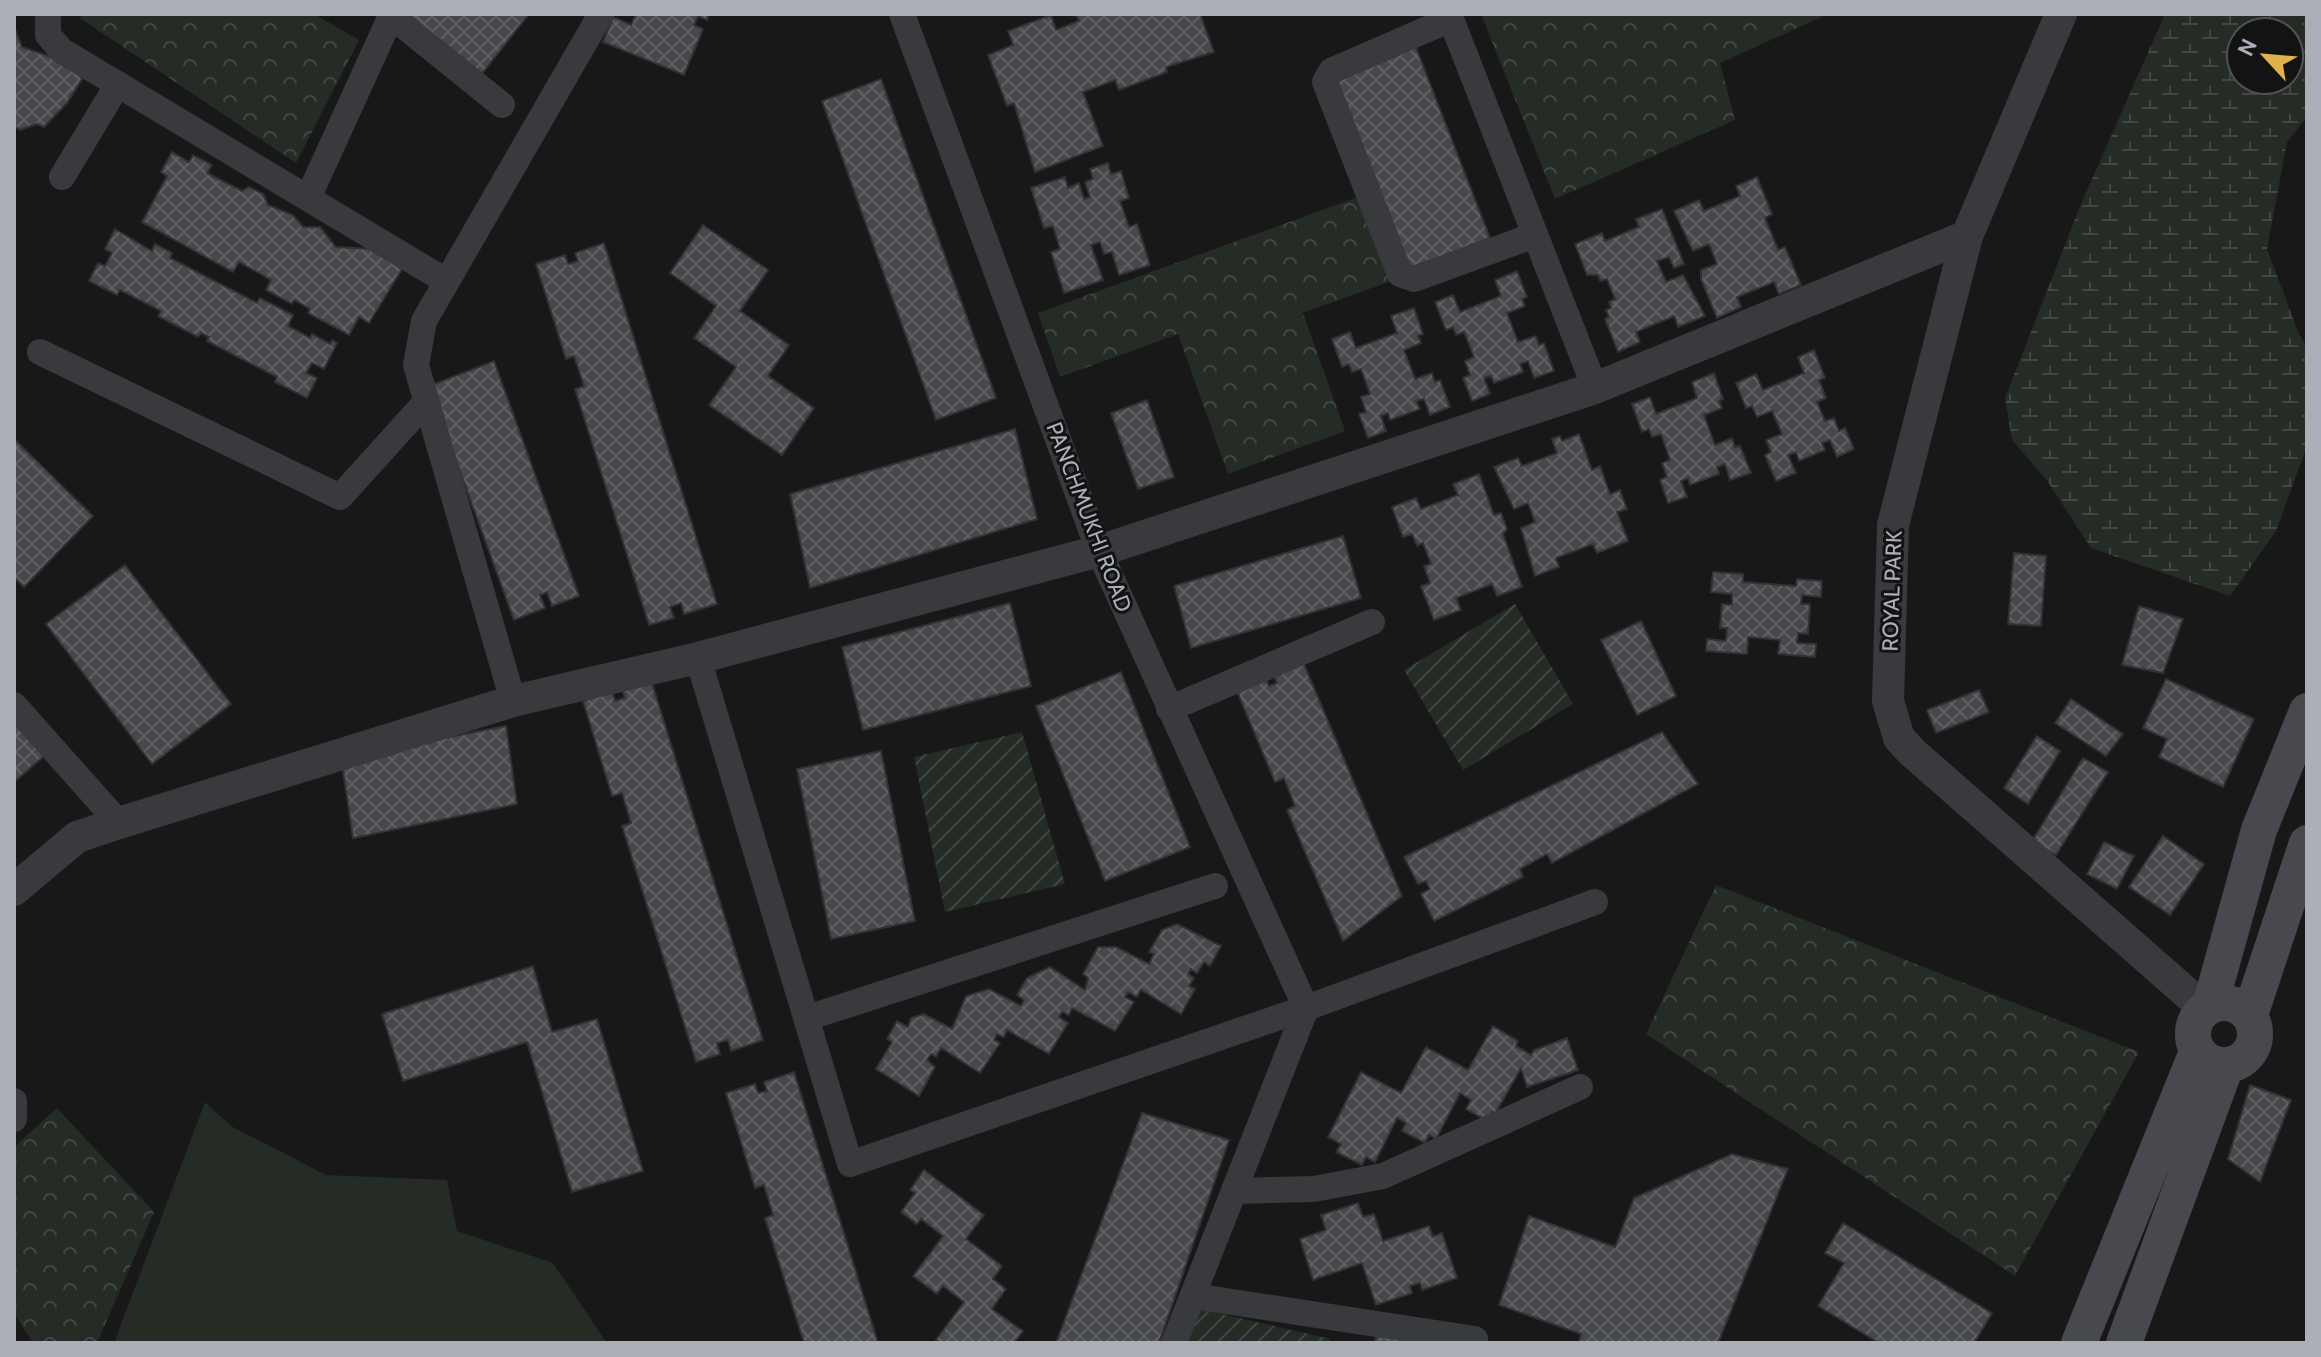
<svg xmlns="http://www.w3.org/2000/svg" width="2321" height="1357" font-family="Cabin,sans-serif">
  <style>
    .grass { fill: #242c25 }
    .forest { fill: url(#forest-crowns) }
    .wetland { fill: url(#wetland-marsh); fill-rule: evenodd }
    .garden { fill: url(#garden-furrows) }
    .building { fill: url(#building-cross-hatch); stroke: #323235; stroke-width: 2 }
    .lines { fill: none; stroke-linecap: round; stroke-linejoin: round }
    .minor { stroke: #393a3e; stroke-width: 26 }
    .tertiary { stroke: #393a3e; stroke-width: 32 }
    .secondary { stroke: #47494e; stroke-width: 36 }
    .labels { text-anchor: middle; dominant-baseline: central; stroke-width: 6; stroke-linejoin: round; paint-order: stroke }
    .street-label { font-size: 22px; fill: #abafb8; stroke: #131314 }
  </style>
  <defs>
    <pattern id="forest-crowns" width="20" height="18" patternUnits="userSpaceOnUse" patternTransform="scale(2)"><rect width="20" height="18" fill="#242c25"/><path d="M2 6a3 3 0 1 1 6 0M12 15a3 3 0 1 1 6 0" fill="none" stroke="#414843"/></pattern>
    <pattern id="wetland-marsh" width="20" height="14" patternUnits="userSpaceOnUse" patternTransform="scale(2)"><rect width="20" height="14" fill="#242c25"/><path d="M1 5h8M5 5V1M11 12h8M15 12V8" fill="none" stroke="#414843"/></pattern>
    <pattern id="garden-furrows" width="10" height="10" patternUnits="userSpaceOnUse" patternTransform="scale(2)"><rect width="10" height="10" fill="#242c25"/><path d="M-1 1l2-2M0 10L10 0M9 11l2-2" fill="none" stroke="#414843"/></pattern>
    <pattern id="building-cross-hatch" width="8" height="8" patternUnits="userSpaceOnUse" patternTransform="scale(2)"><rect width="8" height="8" fill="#47484c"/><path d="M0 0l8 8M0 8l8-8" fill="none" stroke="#5f6064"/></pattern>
  </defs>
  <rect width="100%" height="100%" fill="#181819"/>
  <polygon class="grass" points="205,1102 231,1126 326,1175 447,1180 457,1231 553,1263 607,1343 114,1343"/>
  <g class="forest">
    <polygon points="83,14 314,14 359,40 296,163 80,18"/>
    <polygon points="1481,14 1828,14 1720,63 1735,120 1555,199"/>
    <polygon points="1361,196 1391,281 1303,313 1345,431 1228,474 1178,334 1060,377 1038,313"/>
    <polygon points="1716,885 2139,1052 2015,1276 1646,1034"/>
    <polygon points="57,1108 154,1212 97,1343 33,1343 14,1313 14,1147"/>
  </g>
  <path class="wetland" d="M2165 14H2307V117L2287 142 2267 249 2299 334 2307 347V446L2276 531 2230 596 2091 548 2046 479 2012 440 2005 398 2081 204ZM2241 32H2289V80H2241Z"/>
  <g class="garden">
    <polygon points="1515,604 1573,704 1463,770 1404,670"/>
    <polygon points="1022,732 1065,884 945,912 914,757"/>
    <polygon points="1200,1309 1331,1339 1329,1343 1186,1343"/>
  </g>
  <g class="building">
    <polygon points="404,14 529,14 481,75"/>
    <polygon points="636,14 709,14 707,20 698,16 694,25 703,29 684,75 603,42 613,17 631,25"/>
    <polygon points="1076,14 1200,14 1214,52 1166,67 1167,72 1119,90 1115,80 1083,92 1103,146 1035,172 1014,103 1007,106 988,55 1013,45 1008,31 1051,15 1056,30 1079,21"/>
    <polygon points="14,26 22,47 74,65 82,79 67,103 44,127 37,124 20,130 14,126"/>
    <polygon points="1415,45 1490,238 1408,270 1334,80"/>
    <polygon points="881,79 996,398 936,420 822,101"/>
    <polygon points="172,152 189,162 193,155 212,165 207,173 242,191 249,187 263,194 268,205 293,215 303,227 320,227 336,247 371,249 402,269 369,323 359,317 349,335 308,313 310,309 294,300 292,304 266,290 271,280 239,262 233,272 142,222 167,176 161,172"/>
    <polygon points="1108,163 1111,174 1121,171 1129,198 1120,201 1129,227 1137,224 1150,265 1119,275 1112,252 1104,254 1100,242 1091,245 1103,280 1064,293 1051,252 1060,249 1053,226 1044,228 1031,188 1065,177 1068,188 1079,183 1084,199 1090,197 1085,182 1093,179 1090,169"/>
    <polygon points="1757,177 1772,214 1765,218 1778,250 1785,247 1801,285 1779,294 1774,282 1737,297 1741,307 1717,318 1701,279 1701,270 1717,264 1709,244 1693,251 1674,211 1699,200 1704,211 1740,196 1736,186"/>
    <polygon points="1662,209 1684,264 1674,268 1669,257 1657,261 1666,282 1683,275 1705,316 1678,327 1674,316 1636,332 1640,342 1618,352 1605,319 1609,317 1606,310 1611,308 1609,302 1615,299 1607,279 1600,281 1598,275 1587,275 1575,244 1602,233 1605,241 1639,227 1636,219"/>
    <polygon points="703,225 768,270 740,311 789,345 768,376 814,408 782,455 709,405 736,367 694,338 716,306 670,273"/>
    <polygon points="115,229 152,251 155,244 172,253 170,258 257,303 260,298 293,315 288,326 310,338 312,334 330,344 332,340 337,343 324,369 312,363 306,373 317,378 307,398 275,382 277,377 207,341 209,337 201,333 198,337 158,316 161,311 120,290 117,295 89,281 98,263 105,266 112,253 105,249"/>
    <polygon points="604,243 717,604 684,614 681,603 670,607 674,618 649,625 575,389 584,386 574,356 566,359 536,264 565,255 568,264 578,261 575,253"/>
    <polygon points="1517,271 1527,297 1522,299 1525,306 1507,313 1518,342 1536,336 1539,345 1544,343 1554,371 1534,378 1528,361 1520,364 1523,372 1494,383 1491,376 1484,378 1490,394 1472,401 1463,378 1470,375 1465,361 1474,357 1464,332 1456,335 1453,327 1446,330 1435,302 1453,295 1460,312 1501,296 1495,280"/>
    <polygon points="1414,308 1423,334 1418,336 1421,343 1404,350 1415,379 1432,373 1435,382 1440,380 1450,407 1430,415 1424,399 1416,401 1420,409 1390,420 1388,413 1381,416 1386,431 1368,438 1359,414 1366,412 1361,397 1370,394 1361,369 1352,372 1349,364 1342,367 1332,339 1350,332 1356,348 1397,333 1391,316"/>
    <polygon points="1814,350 1825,378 1819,380 1826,398 1817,402 1825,421 1834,418 1839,431 1845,428 1854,449 1837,457 1830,440 1822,443 1825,450 1799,461 1796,452 1788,455 1796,473 1776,481 1765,455 1771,452 1766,440 1782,434 1772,411 1757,417 1752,406 1746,408 1736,383 1756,374 1763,390 1804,373 1798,357"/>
    <polygon points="494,361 579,596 552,606 547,592 540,595 545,608 514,620 429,386"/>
    <polygon points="1714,373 1723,399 1719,401 1722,408 1704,415 1715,445 1732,438 1735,447 1740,446 1751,473 1730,480 1725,464 1717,467 1719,474 1690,485 1688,478 1681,481 1687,497 1668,503 1660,480 1667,477 1662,463 1670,460 1661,434 1652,437 1649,429 1642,432 1632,404 1650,397 1656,414 1697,398 1692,382"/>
    <polygon points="1147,400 1174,477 1138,489 1111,413"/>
    <polygon points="1015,429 1037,519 810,588 790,494"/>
    <polygon points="1579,434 1592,470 1600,466 1610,494 1620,490 1627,509 1617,512 1628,541 1597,553 1593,544 1556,558 1559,567 1535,576 1521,528 1535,522 1528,503 1514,509 1494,467 1518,458 1522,466 1557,453 1552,439 1560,436 1562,441"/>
    <polygon points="14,439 93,516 24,587 14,577"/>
    <polygon points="1479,474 1494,515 1501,513 1507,529 1503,534 1522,587 1497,596 1492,584 1456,598 1461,610 1434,620 1421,586 1430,583 1424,566 1431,564 1423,543 1417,546 1412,534 1403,537 1392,507 1416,498 1421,509 1458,495 1453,484"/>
    <polygon points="1343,536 1361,598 1191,648 1174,586"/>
    <polygon points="2014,553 2046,556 2041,626 2008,624"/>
    <polygon points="125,565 231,704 152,764 46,624"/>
    <polygon points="1713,572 1743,574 1743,582 1796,586 1797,579 1822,581 1821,597 1802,595 1801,604 1810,604 1808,634 1798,633 1797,643 1816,644 1815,657 1778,654 1780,640 1748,637 1747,654 1706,651 1707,639 1726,641 1727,628 1720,628 1722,604 1732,605 1732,594 1711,592"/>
    <polygon points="1010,603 1031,686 863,730 842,647"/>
    <polygon points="2139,606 2183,619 2163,673 2122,665"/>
    <polygon points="1641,621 1676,696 1637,715 1601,640"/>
    <polygon points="1303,662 1402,896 1343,941 1287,810 1295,806 1284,778 1275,782 1236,689 1265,677 1269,686 1277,683 1273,674"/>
    <polygon points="1121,672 1190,847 1105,881 1036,706"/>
    <polygon points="2166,679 2254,719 2223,787 2159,757 2167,739 2143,728"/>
    <polygon points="651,680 763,1040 731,1051 728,1040 717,1043 720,1054 696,1062 622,826 631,823 622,793 612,796 583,701 612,691 615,701 625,698 622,689"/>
    <polygon points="1979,690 1989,712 1936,733 1927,710"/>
    <polygon points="2071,699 2123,734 2106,756 2055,723"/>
    <polygon points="14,710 50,751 14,782"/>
    <polygon points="506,726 517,804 353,838 341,758"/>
    <polygon points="1662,732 1698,784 1552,863 1547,854 1520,869 1523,877 1434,921 1421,894 1430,889 1426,881 1418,884 1404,857"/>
    <polygon points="2037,736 2060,751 2028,804 2004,788"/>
    <polygon points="881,751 915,921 831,939 797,769"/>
    <polygon points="2083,758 2108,772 2056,855 2032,841"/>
    <polygon points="2163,836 2204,864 2170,915 2129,887"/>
    <polygon points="2104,842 2134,856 2117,889 2087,874"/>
    <polygon points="1177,924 1221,946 1210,966 1204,962 1197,973 1191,969 1188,974 1194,978 1189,986 1195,989 1181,1014 1141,990 1137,997 1128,992 1125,997 1134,1002 1115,1031 1072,1008 1069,1015 1062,1012 1059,1017 1068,1023 1049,1054 1007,1030 1004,1037 997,1034 994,1040 1000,1043 980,1073 941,1048 936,1057 931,1054 927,1060 935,1067 919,1096 876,1069 892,1042 887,1039 897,1021 908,1027 911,1018 924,1014 952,1029 966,996 989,989 1021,1006 1024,1000 1017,995 1027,978 1050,967 1085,990 1088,978 1083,974 1098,947 1116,947 1149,964 1154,954 1149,952 1162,930"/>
    <polygon points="533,966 552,1032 597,1019 643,1171 572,1192 527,1042 403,1081 382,1014"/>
    <polygon points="1493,1026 1518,1041 1516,1046 1531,1055 1534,1050 1567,1038 1578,1070 1527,1087 1521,1068 1495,1114 1492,1112 1487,1121 1466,1109 1471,1100 1460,1093 1436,1139 1429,1135 1425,1143 1402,1131 1406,1123 1397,1118 1375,1162 1366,1157 1362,1165 1336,1152 1341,1144 1328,1137 1361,1072 1401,1093 1426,1047 1468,1070"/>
    <polygon points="794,1072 878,1343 804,1343 765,1218 773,1215 764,1185 755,1188 726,1093 755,1084 758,1093 767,1091 764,1082"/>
    <polygon points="2250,1085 2291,1100 2260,1182 2228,1159"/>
    <polygon points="1142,1113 1229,1140 1159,1343 1056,1343"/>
    <polygon points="1732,1154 1788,1169 1718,1343 1579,1343 1581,1334 1499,1305 1529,1216 1615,1247 1634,1198"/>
    <polygon points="924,1170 984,1215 966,1239 1002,1266 993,1279 1006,1289 992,1309 1023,1331 1014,1343 941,1343 936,1340 964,1302 943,1286 937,1294 913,1276 943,1236 921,1219 917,1224 901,1212 915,1193 910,1190"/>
    <polygon points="1358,1203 1363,1217 1374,1214 1383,1241 1429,1226 1433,1237 1442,1233 1457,1278 1422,1290 1420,1283 1410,1286 1412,1293 1376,1305 1362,1263 1313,1280 1300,1239 1326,1230 1321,1215"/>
    <polygon points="1843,1223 1992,1313 1974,1343 1879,1343 1818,1306 1844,1263 1825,1253"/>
    <polygon points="1379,1331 1409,1343 1374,1343"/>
  </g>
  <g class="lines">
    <g class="minor">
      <polyline points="48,14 48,35 62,51 446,281"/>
      <polyline points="389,14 502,105"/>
      <polyline points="902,14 1099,551 1306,1008"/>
      <polyline points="1449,14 1595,388"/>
      <polyline points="1451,19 1331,71 1325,82 1400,274 1414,279 1535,235"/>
      <polyline points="62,177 118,84"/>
      <polyline points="308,198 391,16"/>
      <polyline points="40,352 340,497 425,403"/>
      <polyline points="698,658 850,1164 1306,1008 1595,902"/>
      <polyline points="513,701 416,365 424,321 601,14"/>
      <polyline points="14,705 119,823"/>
      <polyline points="1169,709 1372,622"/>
      <polyline points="807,1018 1215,886"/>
      <polyline points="14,1101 14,1119"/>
      <polyline points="1234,1191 1314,1189 1383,1176 1580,1087"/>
      <polyline points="1193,1296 1475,1339 1473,1343"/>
      <polyline points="1174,1343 1306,1008"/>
    </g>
    <g class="tertiary">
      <polyline points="2061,14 1967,236 1893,525 1888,701 1899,738 1912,752 2205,1009"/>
      <polyline points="14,890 77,837 119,823 513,701 698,658 1099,551 1595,388 1967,236"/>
    </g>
    <g class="secondary">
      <circle cx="2224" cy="1034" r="31"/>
      <polyline points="2210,1006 2259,830 2307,711"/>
      <polyline points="2250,1015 2307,843"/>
      <polyline points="2079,1343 2197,1052"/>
      <polyline points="2124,1343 2226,1066"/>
    </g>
  </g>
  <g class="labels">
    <g class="street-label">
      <text transform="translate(1089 517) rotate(69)">PANCHMUKHI ROAD</text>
      <text transform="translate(1892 591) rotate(-88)">ROYAL PARK</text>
    </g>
  </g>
  <rect width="2321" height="1357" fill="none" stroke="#abafb8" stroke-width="32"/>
  <g transform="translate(2265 56) rotate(296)"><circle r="38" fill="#131314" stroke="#505156" stroke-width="2"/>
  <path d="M0-6L14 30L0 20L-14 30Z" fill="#e0b249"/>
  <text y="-12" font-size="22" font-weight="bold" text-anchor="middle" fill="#abafb8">N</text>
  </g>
</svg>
